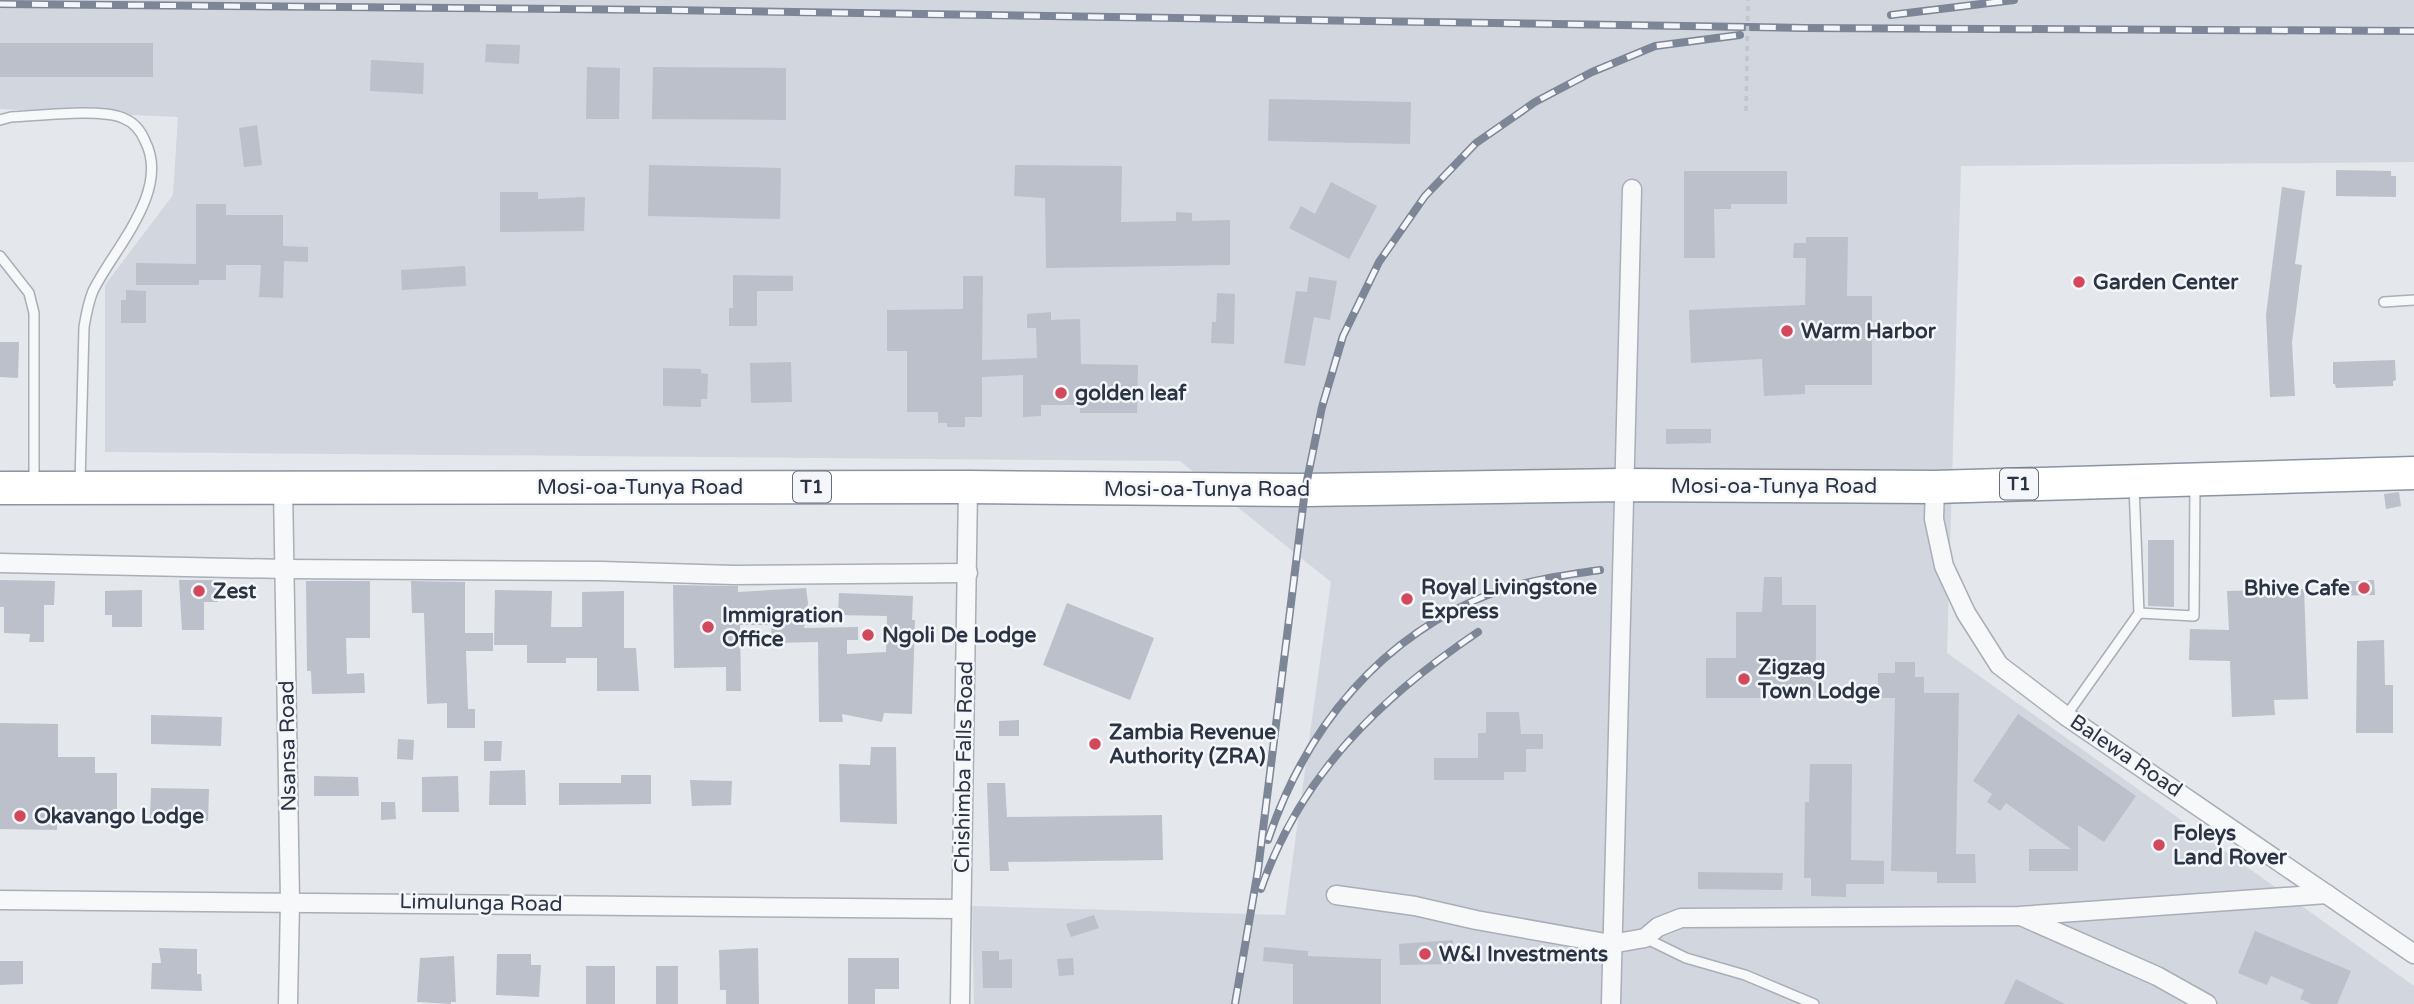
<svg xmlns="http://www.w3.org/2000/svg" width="2414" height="1004" font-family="'Varela Round',sans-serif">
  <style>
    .built { fill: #d2d6de }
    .building { fill: #bbc0ca }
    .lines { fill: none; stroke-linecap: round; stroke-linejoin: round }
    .lane-casing { stroke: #a9aeb7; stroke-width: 12 }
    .street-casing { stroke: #a9aeb7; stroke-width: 21 }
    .highway-casing { stroke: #8b94a3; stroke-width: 35 }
    .lane { stroke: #f7f8fa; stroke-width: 9 }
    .street { stroke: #f7f8fa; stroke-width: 18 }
    .highway { stroke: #fff; stroke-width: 32 }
    .rail-casing { stroke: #7d8696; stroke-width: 8 }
    .rail { stroke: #f4f6f9; stroke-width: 5; stroke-dasharray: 16; stroke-linecap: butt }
    .path-bridge { stroke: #c2c5cb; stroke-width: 3.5; stroke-dasharray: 5 5; stroke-linecap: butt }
    .poi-dot { fill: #d1495b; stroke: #f4f6f9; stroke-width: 2.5 }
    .labels { text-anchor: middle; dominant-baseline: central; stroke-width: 5; stroke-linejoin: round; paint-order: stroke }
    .shield { fill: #f4f6f9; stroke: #676e7b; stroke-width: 2 }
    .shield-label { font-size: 19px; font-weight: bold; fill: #2b3445 }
    .poi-label { font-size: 21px; font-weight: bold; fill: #2b3445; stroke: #f4f6f9; text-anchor: start }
    .street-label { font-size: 21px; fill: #2b3445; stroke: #f4f6f9 }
  </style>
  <rect width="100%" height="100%" fill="#e4e7ec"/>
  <polygon class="built" points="0,0 2414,0 2414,162 1961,166 1947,653 2414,986 2414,1004 974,1004 972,906 1285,915 1331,582 1180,461 105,452 105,285 173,195 178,117 0,109"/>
  <g class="building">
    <rect x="0" y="43" width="153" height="34"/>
    <polygon points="486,44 520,45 519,64 485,62"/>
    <polygon points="371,60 424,63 423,94 370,91"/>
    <polygon points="587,67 620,68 619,119 586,119"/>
    <polygon points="653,67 786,68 786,120 652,119"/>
    <polygon points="1269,99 1411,102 1410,144 1268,141"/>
    <polygon points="257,125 262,165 244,167 239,128"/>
    <polygon points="649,165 781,168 780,219 648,216"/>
    <polygon points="1015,165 1122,166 1121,222 1176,221 1176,212 1192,213 1192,221 1230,220 1230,265 1046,268 1045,198 1014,196"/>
    <polygon points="2336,170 2391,171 2391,176 2396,176 2396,197 2336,196"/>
    <polygon points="1684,171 1787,171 1787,204 1731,204 1731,209 1714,209 1715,258 1684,258"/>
    <polygon points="1331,182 1377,206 1349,259 1289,228 1301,206 1315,214"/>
    <polygon points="2282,187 2305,191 2295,264 2302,265 2292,342 2295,396 2270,397 2266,315"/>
    <polygon points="500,192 538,192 538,199 585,197 584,231 500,232"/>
    <polygon points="196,204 226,204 226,215 283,215 283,246 308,247 308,262 284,261 283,298 259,297 261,265 226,265 226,280 199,280 199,285 136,285 136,263 196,264"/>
    <polygon points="1806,237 1848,237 1847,296 1872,296 1872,385 1805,385 1805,394 1764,396 1762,359 1691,363 1689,310 1805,305 1806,258 1793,258 1794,243 1806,243"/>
    <polygon points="465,266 466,286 402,290 401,270"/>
    <polygon points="733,275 793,276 793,291 757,291 757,326 729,326 729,308 733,308"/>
    <polygon points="963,276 983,276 982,360 1037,358 1036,328 1027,328 1027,314 1051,312 1051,320 1080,319 1081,364 1138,365 1137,413 1080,413 1080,405 1041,405 1041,416 1023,417 1023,375 982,377 982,417 965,417 965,427 947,427 947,423 938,423 938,412 907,412 907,351 887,351 887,310 963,309"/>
    <polygon points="1309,277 1337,281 1330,320 1314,317 1305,366 1284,363 1296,291 1307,292"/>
    <polygon points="126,290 146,291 146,323 121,323 121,300 126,300"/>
    <polygon points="1217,293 1235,294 1234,344 1211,343 1212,322 1216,322"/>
    <polygon points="0,342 19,342 18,378 0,377"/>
    <polygon points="2395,360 2396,380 2393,381 2393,386 2336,388 2335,384 2333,384 2333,362"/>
    <polygon points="791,362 792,402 751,403 750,363"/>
    <polygon points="663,368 701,369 701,373 708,374 707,399 701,399 701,407 663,406"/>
    <polygon points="1666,429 1711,429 1711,443 1666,444"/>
    <polygon points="2399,492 2401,506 2386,509 2384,494"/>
    <polygon points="2148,540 2174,540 2174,607 2148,606"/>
    <polygon points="1764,577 1782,577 1782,605 1816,605 1816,698 1706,698 1706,658 1736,658 1736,612 1762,612"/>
    <polygon points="0,580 55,581 54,605 44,605 44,642 29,642 30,634 4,633 4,607 0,607"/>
    <polygon points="179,580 217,580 218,602 204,602 204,630 182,630"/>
    <polygon points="2374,580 2375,595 2333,596 2333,582"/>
    <polygon points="306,581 370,581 370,638 346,638 347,674 364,673 365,693 312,694 311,671 307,671"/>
    <polygon points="411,581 465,582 465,633 493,633 493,651 466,651 468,709 475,709 475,728 447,728 447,703 427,704 424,613 412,613"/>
    <polygon points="673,585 738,586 738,592 806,588 808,603 804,628 858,627 858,640 847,640 847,654 886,652 887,616 838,615 839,593 913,596 912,620 915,620 912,714 884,713 882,722 842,714 843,722 819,722 818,642 772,643 771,625 740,625 741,691 726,691 726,667 674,668"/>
    <polygon points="2304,589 2308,699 2274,700 2275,715 2232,717 2230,661 2189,660 2190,629 2229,630 2227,591"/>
    <polygon points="142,590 142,627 112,627 112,615 105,615 105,591"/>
    <polygon points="495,590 552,591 551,627 582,627 582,592 624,591 624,648 636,648 639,691 597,691 597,658 566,658 566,663 527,663 527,645 494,645"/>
    <polygon points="1067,603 1154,638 1130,700 1043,665"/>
    <polygon points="2384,640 2385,685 2393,685 2393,733 2356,733 2357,641"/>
    <polygon points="1895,662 1915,662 1915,677 1924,677 1924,693 1959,693 1956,854 1975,854 1976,883 1937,883 1937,872 1891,871 1895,698 1878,698 1878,673 1895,673"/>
    <polygon points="1486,712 1519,712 1521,734 1543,734 1543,749 1526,749 1526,772 1504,772 1504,780 1434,780 1434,758 1478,758 1478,733 1486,733"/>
    <polygon points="2018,714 2136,796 2104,842 2078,825 2078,871 2029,871 2029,849 2071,849 2006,803 2000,811 1987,802 1992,794 1973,781"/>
    <polygon points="151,715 222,717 221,746 151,744"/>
    <polygon points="1019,720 1019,736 999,736 999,721"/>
    <polygon points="0,723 58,724 58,757 95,757 95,773 117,773 117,817 57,817 57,830 0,829"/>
    <polygon points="398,739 414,740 413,760 397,759"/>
    <polygon points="484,741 502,741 501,761 484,761"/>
    <polygon points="871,747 896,747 897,824 840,822 839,764 870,765"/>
    <polygon points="1810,764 1852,764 1851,860 1884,861 1884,884 1846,884 1846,897 1811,896 1811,878 1804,878 1805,802 1809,802"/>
    <polygon points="525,770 526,805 489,805 490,771"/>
    <polygon points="621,775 651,775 651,804 559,805 559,783 621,783"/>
    <polygon points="314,776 358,777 359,796 314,796"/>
    <polygon points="458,776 459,812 422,812 422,777"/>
    <polygon points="690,780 732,781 731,805 692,806"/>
    <polygon points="987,783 1005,783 1007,817 1162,815 1163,860 1008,862 1009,871 990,871"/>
    <polygon points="151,788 209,789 208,821 150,820"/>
    <polygon points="381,802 395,802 396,819 381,820"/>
    <polygon points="1698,872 1783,873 1782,890 1698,889"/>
    <polygon points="1094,915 1099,928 1071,937 1066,924"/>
    <polygon points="2255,931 2351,971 2337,1004 2312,1004 2300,999 2304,990 2271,976 2267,985 2238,973"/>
    <polygon points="1453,940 1453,964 1400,965 1399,944"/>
    <polygon points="1264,947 1308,951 1308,956 1381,959 1381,1004 1293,1004 1293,964 1263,961"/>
    <polygon points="159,948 197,949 197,974 201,974 202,991 151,989 152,963 161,963"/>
    <polygon points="758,948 759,1004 726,1004 726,990 720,990 719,950"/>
    <polygon points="982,951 999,951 999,960 1012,959 1012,988 983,988"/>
    <polygon points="497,954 531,954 531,965 541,965 539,997 496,995"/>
    <polygon points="454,956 456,1002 451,1002 451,1004 417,1002 420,958"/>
    <polygon points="848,958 899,958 899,989 875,989 875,1004 848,1004"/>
    <polygon points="1073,958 1074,975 1059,976 1057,959"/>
    <polygon points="0,961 23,961 23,984 0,985"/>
    <rect x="586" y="966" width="29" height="38"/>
    <rect x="656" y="966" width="22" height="38"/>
    <polygon points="2016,979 2065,1004 2004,1004"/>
  </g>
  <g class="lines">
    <defs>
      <g id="lane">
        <path d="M0 120 11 117C38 116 99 108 123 118 133 122 141 131 145 141 171 191 114 248 93 291 88 303 86 315 84 327L80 483"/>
        <polyline points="0,256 29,293 34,313 34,483"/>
        <polyline points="2384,302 2414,300"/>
        <polyline points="2139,613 2194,616 2195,483"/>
        <polyline points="2066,716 2139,613 2134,486"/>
        <polyline points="1645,938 1686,958 1745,975 1814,1004"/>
      </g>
      <g id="street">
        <polyline points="283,487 290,901 288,1004"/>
        <polyline points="1935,487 1934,519 1944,566 1966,613 1999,665 2066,716 2414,954"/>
        <polyline points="0,563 285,569 600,571 734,575 968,573"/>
        <polyline points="1336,895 1415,906 1476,920 1611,944 1645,938 1658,927 1681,918 2019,916 2327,894"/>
        <polyline points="0,900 961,909"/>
        <polyline points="2023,917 2157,976 2207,1004"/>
        <polyline points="960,1004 968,487"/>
        <polyline points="1611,1004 1632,189"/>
      </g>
      <polyline id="highway" points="0,488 968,487 1305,490 1623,485 1935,487 2414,473"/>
    </defs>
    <use href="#lane" class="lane-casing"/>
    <use href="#street" class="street-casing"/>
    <use href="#highway" class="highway-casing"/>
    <use href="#lane" class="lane"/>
    <use href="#street" class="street"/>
    <use href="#highway" class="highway"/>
    <defs>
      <g id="rail">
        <polyline points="0,4 663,10 1804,28 2414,31"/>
        <polyline points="1891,15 2014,0"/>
        <path d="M1268 840C1306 727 1381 635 1495 592 1528 580 1566 575 1600 570"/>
        <path d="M1261 889C1301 774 1380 698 1478 632"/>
        <polyline points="1235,1004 1258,870 1305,490 1322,407 1343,336 1379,262 1425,196 1476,143 1535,102 1592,72 1655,46 1740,35"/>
      </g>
    </defs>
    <use href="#rail" class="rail-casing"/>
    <use href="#rail" class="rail"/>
    <polyline class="path-bridge" points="1746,111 1748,0"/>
  </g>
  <g class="poi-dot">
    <circle cx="2079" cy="282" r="7"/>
    <circle cx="1787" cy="331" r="7"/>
    <circle cx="1061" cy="393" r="7"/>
    <circle cx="2364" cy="588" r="7"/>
    <circle cx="199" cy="591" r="7"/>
    <circle cx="1407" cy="599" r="7"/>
    <circle cx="708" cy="627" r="7"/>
    <circle cx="868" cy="635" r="7"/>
    <circle cx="1744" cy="679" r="7"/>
    <circle cx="1095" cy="744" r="7"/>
    <circle cx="20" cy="816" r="7"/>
    <circle cx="2159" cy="845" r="7"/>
    <circle cx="1425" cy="954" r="7"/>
  </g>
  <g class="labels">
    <g class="shield">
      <rect x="2000" y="468.5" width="38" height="31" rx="5"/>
      <rect x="793" y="471.5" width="38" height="31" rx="5"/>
    </g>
    <g class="shield-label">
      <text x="2019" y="484">T1</text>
      <text x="812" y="487">T1</text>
    </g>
    <g class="poi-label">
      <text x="2093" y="282">Garden Center</text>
      <text x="1801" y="331">Warm Harbor</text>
      <text x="1075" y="393">golden leaf</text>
      <text x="1421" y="587">Royal Livingstone<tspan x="1421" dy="24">Express</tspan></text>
      <text x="2350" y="588" text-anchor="end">Bhive Cafe</text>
      <text x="213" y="591">Zest</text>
      <text x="722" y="615">Immigration<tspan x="722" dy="24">Office</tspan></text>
      <text x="882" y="635">Ngoli De Lodge</text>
      <text x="1758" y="667">Zigzag<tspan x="1758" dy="24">Town Lodge</tspan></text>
      <text x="1109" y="732">Zambia Revenue<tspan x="1109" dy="24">Authority (ZRA)</tspan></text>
      <text x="34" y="816">Okavango Lodge</text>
      <text x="2173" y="833">Foleys<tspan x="2173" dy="24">Land Rover</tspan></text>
      <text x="1439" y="954">W&amp;I Investments</text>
    </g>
    <g class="street-label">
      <text x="1774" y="486">Mosi-oa-Tunya Road</text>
      <text x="640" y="487">Mosi-oa-Tunya Road</text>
      <text x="1207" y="489">Mosi-oa-Tunya Road</text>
      <text transform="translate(288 746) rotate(-91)">Nsansa Road</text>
      <text transform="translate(2126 756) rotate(34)">Balewa Road</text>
      <text transform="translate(964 767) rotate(-89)">Chishimba Falls Road</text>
      <text transform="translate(481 903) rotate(1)">Limulunga Road</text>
    </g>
  </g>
</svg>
